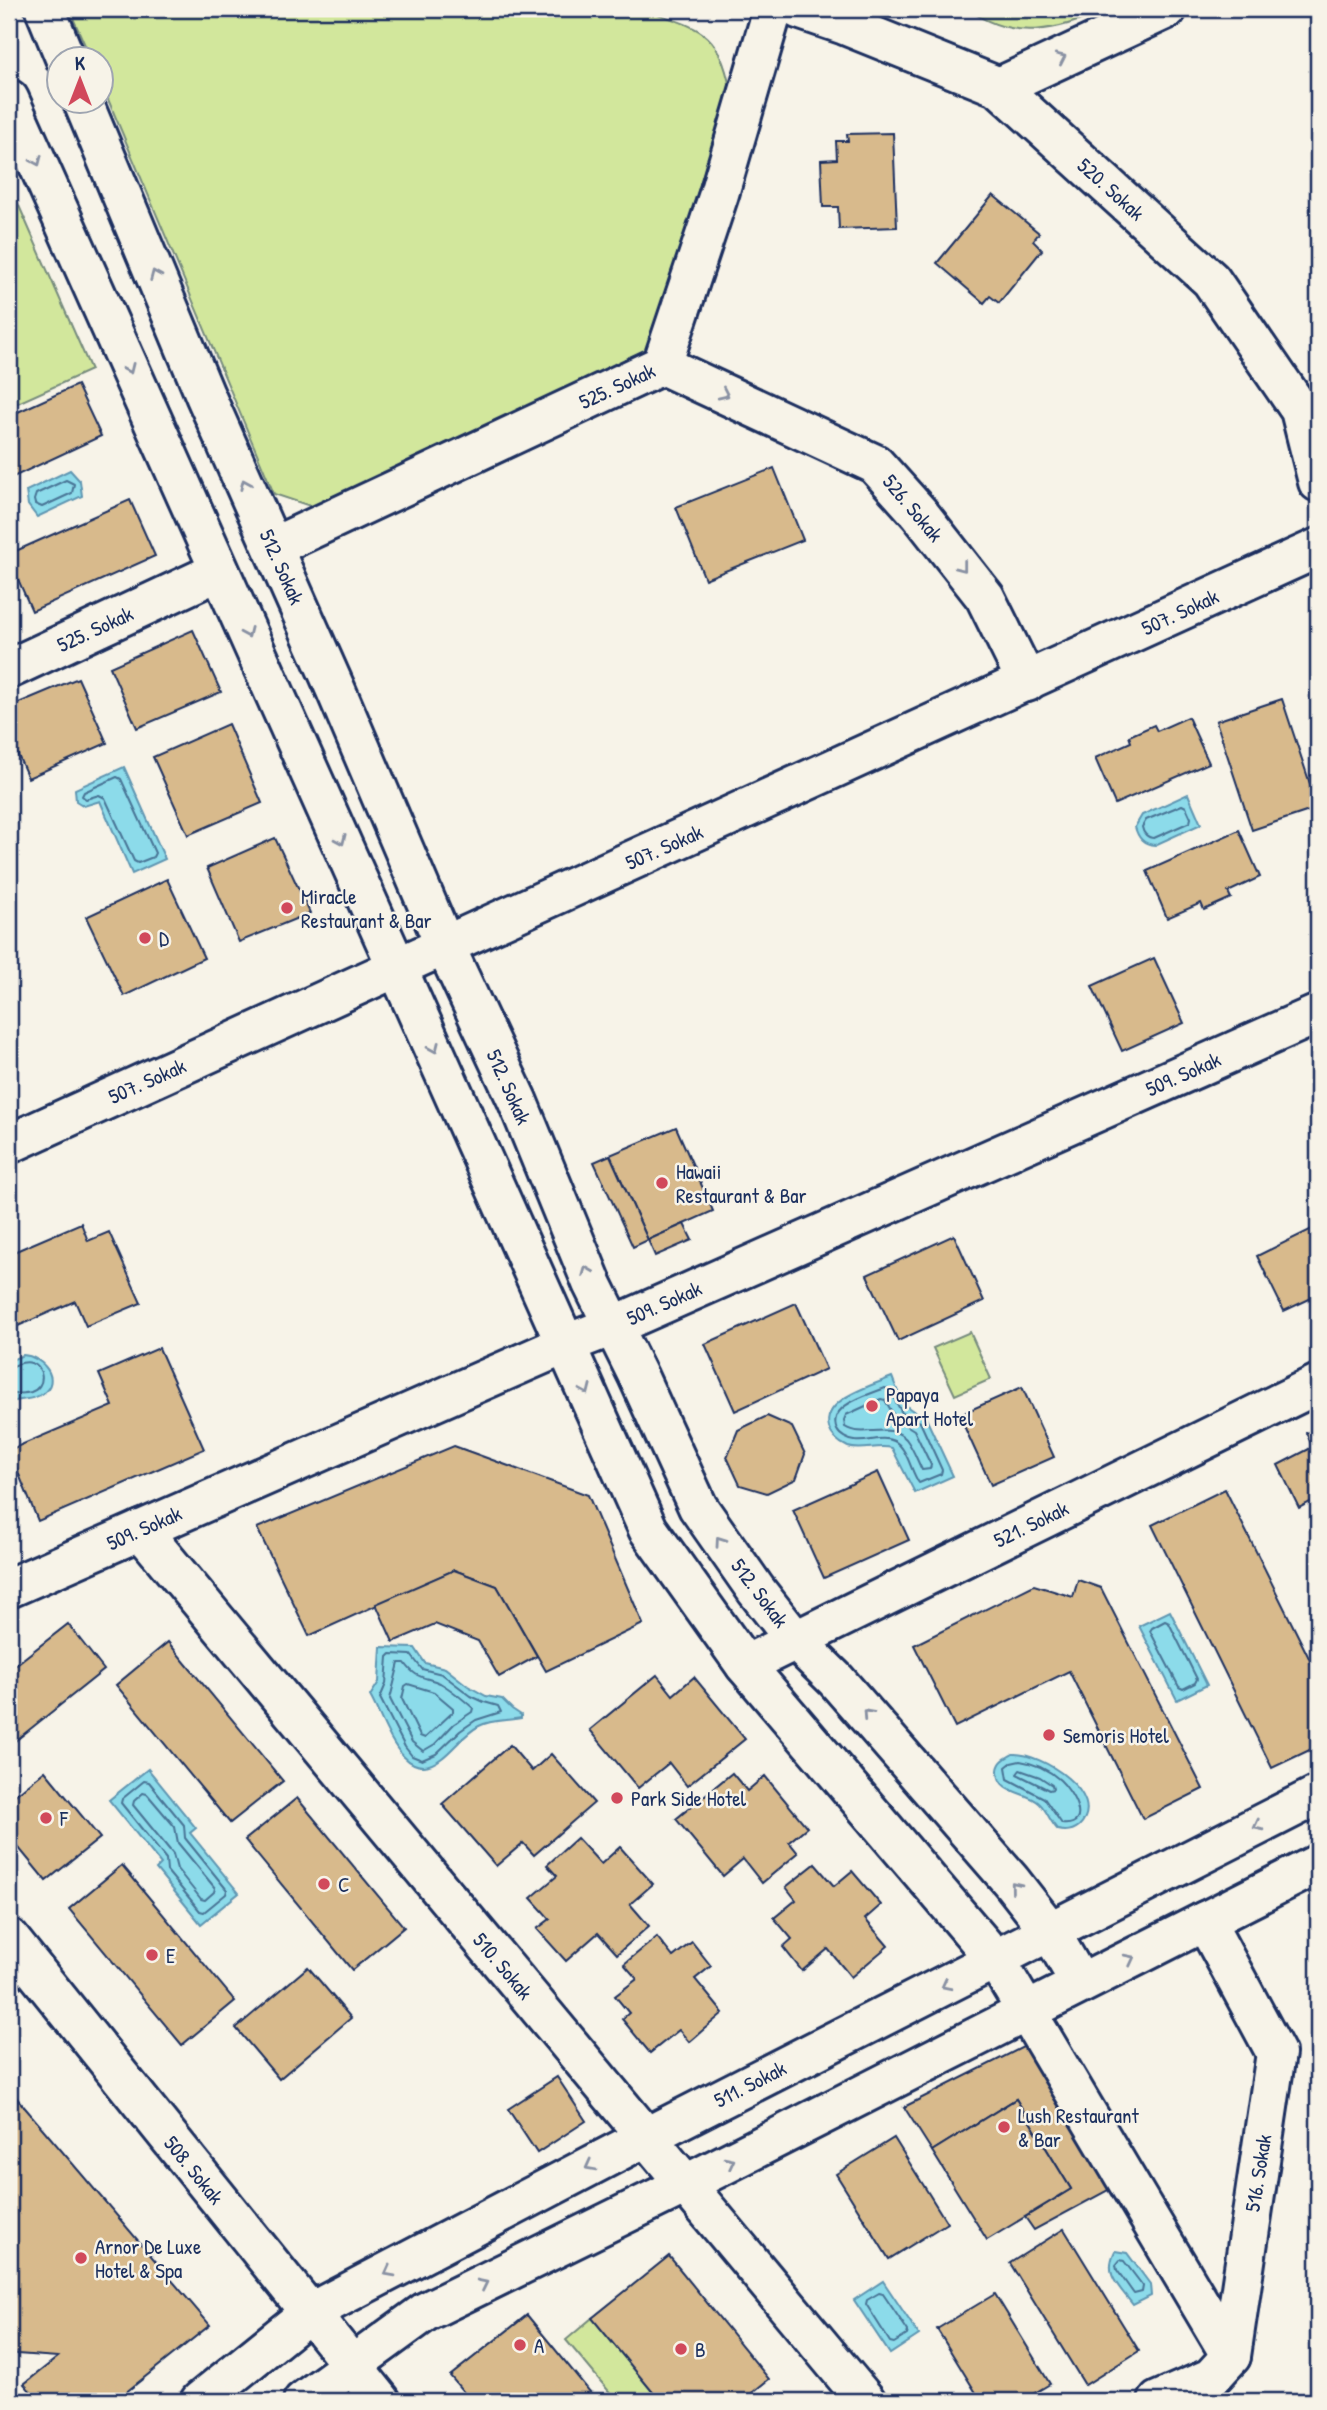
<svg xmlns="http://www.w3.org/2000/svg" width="1327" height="2410" font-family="'Patrick Hand',sans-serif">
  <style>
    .green { fill: #d2e79c; stroke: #768b7d; stroke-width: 2 }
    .water { fill: #8cdbea; stroke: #5f96b2; stroke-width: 2 }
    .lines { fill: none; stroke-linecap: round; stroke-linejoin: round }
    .shore { stroke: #487496; stroke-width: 2 }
    .building { fill: #d8ba8c; stroke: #1b2f5e; stroke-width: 2 }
    .minor-casing { stroke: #1b2f5e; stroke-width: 44 }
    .minor { stroke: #f7f3e8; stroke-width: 38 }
    .oneway { stroke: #8991a3 }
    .poi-dot { fill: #d1495b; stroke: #f7f3e8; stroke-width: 2.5 }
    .labels { text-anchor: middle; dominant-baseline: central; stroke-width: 5; stroke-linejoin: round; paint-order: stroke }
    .street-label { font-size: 21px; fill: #1b2f5e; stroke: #f7f3e8 }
    .poi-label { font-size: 21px; fill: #1b2f5e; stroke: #f7f3e8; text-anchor: start }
  </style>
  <rect width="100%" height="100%" fill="#f7f3e8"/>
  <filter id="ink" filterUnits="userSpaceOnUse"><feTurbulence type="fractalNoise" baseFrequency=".0143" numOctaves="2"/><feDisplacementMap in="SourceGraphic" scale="14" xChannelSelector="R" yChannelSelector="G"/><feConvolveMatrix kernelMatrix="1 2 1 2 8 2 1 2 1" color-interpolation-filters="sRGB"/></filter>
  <g filter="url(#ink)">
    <g class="green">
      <path d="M73 9H644C697 29 718 27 730 88L648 353 330 501 313 507 274 494 102 85V60L91 59 73 18Z"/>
      <path d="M968 9H1107C1060 31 1012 42 968 9Z"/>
      <polygon points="9,183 91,370 9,407"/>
      <polygon points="970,1332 991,1379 955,1395 933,1348"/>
      <polygon points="592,2318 660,2401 617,2401 566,2340"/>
    </g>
    <g class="water">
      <polygon points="70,470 80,481 82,496 37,517 28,505 26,491"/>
      <polygon points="124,767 165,859 132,874 100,801 84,806 76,801 75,789"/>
      <path d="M1188 794 1201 824 1155 845C1143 844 1138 838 1135 827L1142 815Z"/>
      <path d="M23 1355C42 1356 63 1380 42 1394 32 1401 20 1398 9 1403V1361Z"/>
      <path d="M892 1377C899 1394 903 1412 924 1414L953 1476 915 1493 892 1448C878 1444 862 1452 848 1447 839 1443 832 1438 829 1428 821 1399 871 1386 892 1377Z"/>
      <polygon points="1170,1611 1207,1685 1177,1700 1139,1626"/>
      <path d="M381 1647 415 1648 425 1663 445 1668 468 1686 486 1696 502 1699 512 1709 521 1715V1718C507 1721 492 1719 479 1726 464 1734 455 1748 442 1758 403 1789 385 1722 370 1696L379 1682Z"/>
      <path d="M1013 1754C1040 1752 1110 1796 1079 1826 1073 1831 1066 1832 1058 1830 1050 1822 1047 1810 1039 1803 1026 1791 997 1794 998 1770 999 1761 1006 1758 1013 1754Z"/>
      <polygon points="148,1769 196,1828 190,1833 239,1893 201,1924 156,1869 161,1864 109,1800"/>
      <path d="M1115 2251 1127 2253 1150 2284 1151 2296 1133 2305C1119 2286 1103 2275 1115 2251Z"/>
      <polygon points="883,2281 919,2335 890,2354 854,2300"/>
    </g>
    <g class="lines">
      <g class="shore">
        <polygon points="66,480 74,484 72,493 42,507 35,504 34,500 36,494"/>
        <polygon points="117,777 121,779 155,853 153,857 138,863 134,861 105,798 99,795 86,799 82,796 84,792"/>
        <path d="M1182 805 1186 807 1191 818 1190 822 1154 838C1147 838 1143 833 1142 827L1146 820Z"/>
        <path d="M9 1367C16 1366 23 1360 31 1363 45 1367 46 1387 31 1392 24 1394 16 1393 9 1395"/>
        <path d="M885 1388 889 1389 902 1413 920 1422 942 1470 941 1474 919 1483C911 1472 907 1447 894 1441 881 1435 868 1443 855 1441 848 1440 840 1436 837 1430 826 1405 869 1395 885 1388Z"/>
        <path d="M881 1399 885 1400 896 1419 914 1430 931 1465 930 1469 922 1470C917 1460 913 1448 906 1439 889 1421 864 1439 845 1427L844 1420 846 1415Z"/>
        <polygon points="1165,1621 1169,1623 1197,1679 1195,1683 1183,1689 1179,1687 1150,1631 1152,1628"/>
        <polygon points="391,1654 411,1655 422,1669 442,1674 471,1696 484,1702 498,1706 501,1712 476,1720 460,1731 436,1754 422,1760 412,1756 405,1747 380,1698 386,1684 388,1657"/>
        <path d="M399 1663H405C417 1680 424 1676 440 1683 449 1688 465 1701 473 1708L472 1712 454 1724 435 1744 423 1751 412 1742 390 1699Z"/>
        <polygon points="408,1684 434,1692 453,1708 453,1712 425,1738 420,1736 402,1699 405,1686"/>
        <path d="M1020 1761C1034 1763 1049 1770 1060 1780 1071 1790 1094 1827 1062 1824L1044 1798 1008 1779 1006 1767 1011 1763Z"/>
        <polygon points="1020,1770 1040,1777 1052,1785 1053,1789 1049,1790 1017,1774"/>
        <polygon points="144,1781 149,1782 184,1825 185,1838 227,1890 226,1894 204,1912 200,1911 167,1871 166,1859 121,1803 122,1799"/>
        <polygon points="143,1793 147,1794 175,1827 178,1843 215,1888 214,1892 205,1900 201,1899 177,1869 173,1854 133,1805 134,1801"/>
        <polygon points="1120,2260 1124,2261 1143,2286 1142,2292 1134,2294 1117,2270 1116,2265"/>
        <polygon points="879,2293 883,2294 908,2331 907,2335 894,2343 890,2342 866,2304 867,2300"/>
      </g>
    </g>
    <g class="building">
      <polygon points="893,133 897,227 839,229 838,207 823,207 821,160 837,159 836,141 848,141 847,134"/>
      <polygon points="993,195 1039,233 1033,241 1042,250 999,303 990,296 984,303 937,263"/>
      <polygon points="77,385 101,436 9,479 9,416"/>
      <polygon points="774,468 803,540 705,579 676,507"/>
      <polygon points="130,500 155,556 32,611 9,559 9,554"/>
      <polygon points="193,630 221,692 137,728 110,667"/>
      <polygon points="78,678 107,743 28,778 9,735 9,707"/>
      <polygon points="1282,699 1318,808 1252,830 1216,721"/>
      <polygon points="1188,717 1209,763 1115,804 1095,758 1131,742 1129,736 1154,725 1157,731"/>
      <polygon points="228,724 262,803 188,835 153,757"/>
      <polygon points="1239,830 1260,877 1228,892 1231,898 1204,910 1201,903 1167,918 1147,871"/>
      <polygon points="275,838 310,913 239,942 207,868"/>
      <polygon points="167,879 204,958 124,996 86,917"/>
      <polygon points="1154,958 1184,1023 1122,1051 1092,986"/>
      <polygon points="676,1127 713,1211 648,1240 610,1155"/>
      <polygon points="610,1155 648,1240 633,1247 594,1162"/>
      <polygon points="81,1223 88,1241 109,1232 141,1303 86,1326 75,1301 9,1330 9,1254"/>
      <polygon points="684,1224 692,1240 655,1256 648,1240"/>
      <polygon points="1318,1226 1318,1295 1284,1311 1257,1256"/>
      <polygon points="954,1235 984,1301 898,1341 867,1275"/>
      <polygon points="796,1303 826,1369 735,1411 705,1344"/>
      <polygon points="159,1348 204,1449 38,1521 9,1450 113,1406 99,1374"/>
      <polygon points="1022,1387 1054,1457 991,1485 959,1415"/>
      <polygon points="767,1416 792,1427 805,1454 796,1479 767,1493 740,1485 727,1457 738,1430"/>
      <polygon points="1318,1427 1318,1498 1299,1508 1278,1465 1313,1447 1306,1433"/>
      <polygon points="454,1446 588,1495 643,1624 546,1671 497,1586 454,1570 309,1636 257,1528"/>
      <polygon points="878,1472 909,1540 824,1578 793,1510"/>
      <polygon points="1225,1489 1318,1676 1318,1746 1272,1768 1152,1525"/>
      <polygon points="454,1570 497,1586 537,1656 499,1677 478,1641 435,1624 393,1642 376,1604"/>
      <polygon points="1078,1580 1101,1588 1203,1789 1143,1819 1069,1671 955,1727 914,1645 1034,1585 1073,1597"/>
      <polygon points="68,1624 104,1670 9,1746 9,1670"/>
      <polygon points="168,1642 283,1781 230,1823 116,1685"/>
      <polygon points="657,1675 673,1695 694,1677 745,1739 687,1786 669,1763 638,1788 590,1730"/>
      <polygon points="510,1745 532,1771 551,1754 594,1803 534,1855 523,1843 496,1866 442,1804"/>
      <polygon points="45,1771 100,1838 46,1881 9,1836 9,1800"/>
      <polygon points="732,1773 747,1791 765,1776 807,1827 789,1842 798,1853 762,1883 743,1859 723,1876 676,1819"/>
      <polygon points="297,1798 404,1927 352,1970 245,1840"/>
      <polygon points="577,1838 601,1864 620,1847 653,1884 630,1904 649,1926 617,1954 598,1933 566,1961 537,1929 550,1919 531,1898 557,1876 547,1865"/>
      <polygon points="815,1864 834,1886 852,1871 881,1905 865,1919 888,1946 851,1977 828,1949 802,1971 783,1947 792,1939 774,1918 796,1900 786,1887"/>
      <polygon points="122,1865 235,2001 182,2045 69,1909"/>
      <polygon points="657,1937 673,1957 692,1942 711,1966 695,1979 723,2013 689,2042 679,2030 650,2053 622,2019 629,2013 615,1996 637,1979 624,1964"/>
      <polygon points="308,1967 351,2018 279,2079 236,2028"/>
      <polygon points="1025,2046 1114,2187 1034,2230 1025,2217 1071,2189 1016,2099 932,2151 904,2107"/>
      <polygon points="557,2077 586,2121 537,2153 508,2109"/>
      <polygon points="9,2089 210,2325 115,2401 39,2401 24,2384 58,2357 17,2354 9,2351"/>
      <polygon points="1016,2099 1071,2189 987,2240 932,2151"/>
      <polygon points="894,2138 947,2223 889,2259 836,2174"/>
      <polygon points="1318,2140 1318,2193 1311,2192"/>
      <polygon points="1064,2229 1139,2351 1085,2385 1010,2263"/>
      <polygon points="669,2256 769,2379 742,2401 660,2401 592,2318"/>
      <polygon points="995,2294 1050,2384 1021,2401 981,2401 937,2329"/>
      <polygon points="527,2315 595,2398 591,2401 471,2401 450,2376"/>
    </g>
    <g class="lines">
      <defs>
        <g id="minor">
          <polyline points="45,9 66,60"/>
          <polyline points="798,9 845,25 999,87 1211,280 1300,410 1318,482"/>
          <polyline points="999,87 1167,9"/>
          <polyline points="9,99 648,1529 745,1665 996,1960 1231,2356"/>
          <polyline points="83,102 205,395 335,688 445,946 517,1100 592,1283 638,1376 698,1507 756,1590 795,1640 836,1680 1011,1881 1050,1931 1080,1983"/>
          <polyline points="662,365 875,464 919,513 985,597 1027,682"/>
          <polyline points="273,547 662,365 719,194 773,9"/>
          <polyline points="9,669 219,571"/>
          <polyline points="9,1144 1318,548"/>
          <polyline points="141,1530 866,2401"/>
          <polyline points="9,1588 566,1344 613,1326 1318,1014"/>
          <polyline points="745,1665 1318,1384"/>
          <polyline points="9,1938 381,2401"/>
          <polyline points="200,2401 309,2313 644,2138 1318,1795"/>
          <polyline points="303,2401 425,2312 684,2185 1318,1864"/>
          <polyline points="1158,2401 1211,2378 1231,2356 1276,2053 1205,1921"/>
        </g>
      </defs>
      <use href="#minor" class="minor-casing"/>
      <use href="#minor" class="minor"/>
    </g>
    <defs><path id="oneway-chevron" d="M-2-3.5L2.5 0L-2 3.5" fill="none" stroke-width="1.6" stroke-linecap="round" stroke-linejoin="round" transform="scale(1.75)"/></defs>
    <g class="oneway">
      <use href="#oneway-chevron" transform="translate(1061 58) rotate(-25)"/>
      <use href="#oneway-chevron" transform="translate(37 161) rotate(66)"/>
      <use href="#oneway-chevron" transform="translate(155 275) rotate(-113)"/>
      <use href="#oneway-chevron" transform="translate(129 369) rotate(66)"/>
      <use href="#oneway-chevron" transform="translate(724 394) rotate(25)"/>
      <use href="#oneway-chevron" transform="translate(245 484) rotate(-114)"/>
      <use href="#oneway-chevron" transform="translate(962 567) rotate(52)"/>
      <use href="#oneway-chevron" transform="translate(247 633) rotate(66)"/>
      <use href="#oneway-chevron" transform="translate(341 840) rotate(66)"/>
      <use href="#oneway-chevron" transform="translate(434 1048) rotate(66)"/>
      <use href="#oneway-chevron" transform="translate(587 1271) rotate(-112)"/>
      <use href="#oneway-chevron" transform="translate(586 1390) rotate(66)"/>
      <use href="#oneway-chevron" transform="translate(720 1541) rotate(-125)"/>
      <use href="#oneway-chevron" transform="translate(867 1714) rotate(-132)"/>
      <use href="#oneway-chevron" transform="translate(1258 1826) rotate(153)"/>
      <use href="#oneway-chevron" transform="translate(1015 1886) rotate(-129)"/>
      <use href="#oneway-chevron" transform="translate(1130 1959) rotate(-27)"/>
      <use href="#oneway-chevron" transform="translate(946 1985) rotate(153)"/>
      <use href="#oneway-chevron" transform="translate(730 2162) rotate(-27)"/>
      <use href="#oneway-chevron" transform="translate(590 2166) rotate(152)"/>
      <use href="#oneway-chevron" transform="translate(389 2272) rotate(152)"/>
      <use href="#oneway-chevron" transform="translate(483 2284) rotate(-26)"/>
    </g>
  </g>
  <g class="poi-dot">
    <circle cx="287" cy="908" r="7"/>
    <circle cx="145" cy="938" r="7"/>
    <circle cx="662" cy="1183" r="7"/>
    <circle cx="872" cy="1406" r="7"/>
    <circle cx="1049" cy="1735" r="7"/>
    <circle cx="617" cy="1798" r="7"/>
    <circle cx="46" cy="1818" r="7"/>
    <circle cx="324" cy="1884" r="7"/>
    <circle cx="152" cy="1955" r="7"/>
    <circle cx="1004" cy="2127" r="7"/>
    <circle cx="81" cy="2258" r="7"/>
    <circle cx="520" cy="2345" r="7"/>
    <circle cx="681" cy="2349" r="7"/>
  </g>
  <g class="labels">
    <g class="street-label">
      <text transform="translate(1111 189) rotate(42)">520. Sokak</text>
      <text transform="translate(617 386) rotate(-25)">525. Sokak</text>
      <text transform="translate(913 508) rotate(50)">526. Sokak</text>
      <text transform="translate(282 567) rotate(66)">512. Sokak</text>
      <text transform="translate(1180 612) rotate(-25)">507. Sokak</text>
      <text transform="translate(95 629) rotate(-25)">525. Sokak</text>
      <text transform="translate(664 847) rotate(-24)">507. Sokak</text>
      <text transform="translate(1183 1074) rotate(-24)">509. Sokak</text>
      <text transform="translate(147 1081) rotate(-24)">507. Sokak</text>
      <text transform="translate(509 1087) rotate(66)">512. Sokak</text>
      <text transform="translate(664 1303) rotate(-24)">509. Sokak</text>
      <text transform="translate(1031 1524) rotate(-26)">521. Sokak</text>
      <text transform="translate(144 1528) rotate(-24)">509. Sokak</text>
      <text transform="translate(760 1593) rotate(53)">512. Sokak</text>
      <text transform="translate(503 1966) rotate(50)">510. Sokak</text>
      <text transform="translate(750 2084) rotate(-27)">511. Sokak</text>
      <text transform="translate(194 2170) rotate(51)">508. Sokak</text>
      <text transform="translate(1258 2173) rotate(-81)">516. Sokak</text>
    </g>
    <g class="poi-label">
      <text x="301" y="896">Miracle<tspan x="301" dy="24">Restaurant &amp; Bar</tspan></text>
      <text x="159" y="938">D</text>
      <text x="676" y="1171">Hawaii<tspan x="676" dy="24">Restaurant &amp; Bar</tspan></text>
      <text x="886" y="1394">Papaya<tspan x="886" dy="24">Apart Hotel</tspan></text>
      <text x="1063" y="1735">Semoris Hotel</text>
      <text x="631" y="1798">Park Side Hotel</text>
      <text x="60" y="1818">F</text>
      <text x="338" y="1884">C</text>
      <text x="166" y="1955">E</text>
      <text x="1018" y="2115">Lush Restaurant<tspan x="1018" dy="24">&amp; Bar</tspan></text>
      <text x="95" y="2246">Arnor De Luxe<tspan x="95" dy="24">Hotel &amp; Spa</tspan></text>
      <text x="534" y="2345">A</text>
      <text x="695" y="2349">B</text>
    </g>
  </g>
  <rect width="1327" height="2410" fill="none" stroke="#f7f3e8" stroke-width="35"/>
  <rect x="18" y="18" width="1292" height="2375" fill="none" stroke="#1b2f5e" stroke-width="2.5" filter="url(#ink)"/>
  <g transform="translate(80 80)"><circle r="33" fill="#f7f3e8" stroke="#9fa5b1" stroke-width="2"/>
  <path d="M0-5L12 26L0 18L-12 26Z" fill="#d1495b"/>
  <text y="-10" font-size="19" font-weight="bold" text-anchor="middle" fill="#1b2f5e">K</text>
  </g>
</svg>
